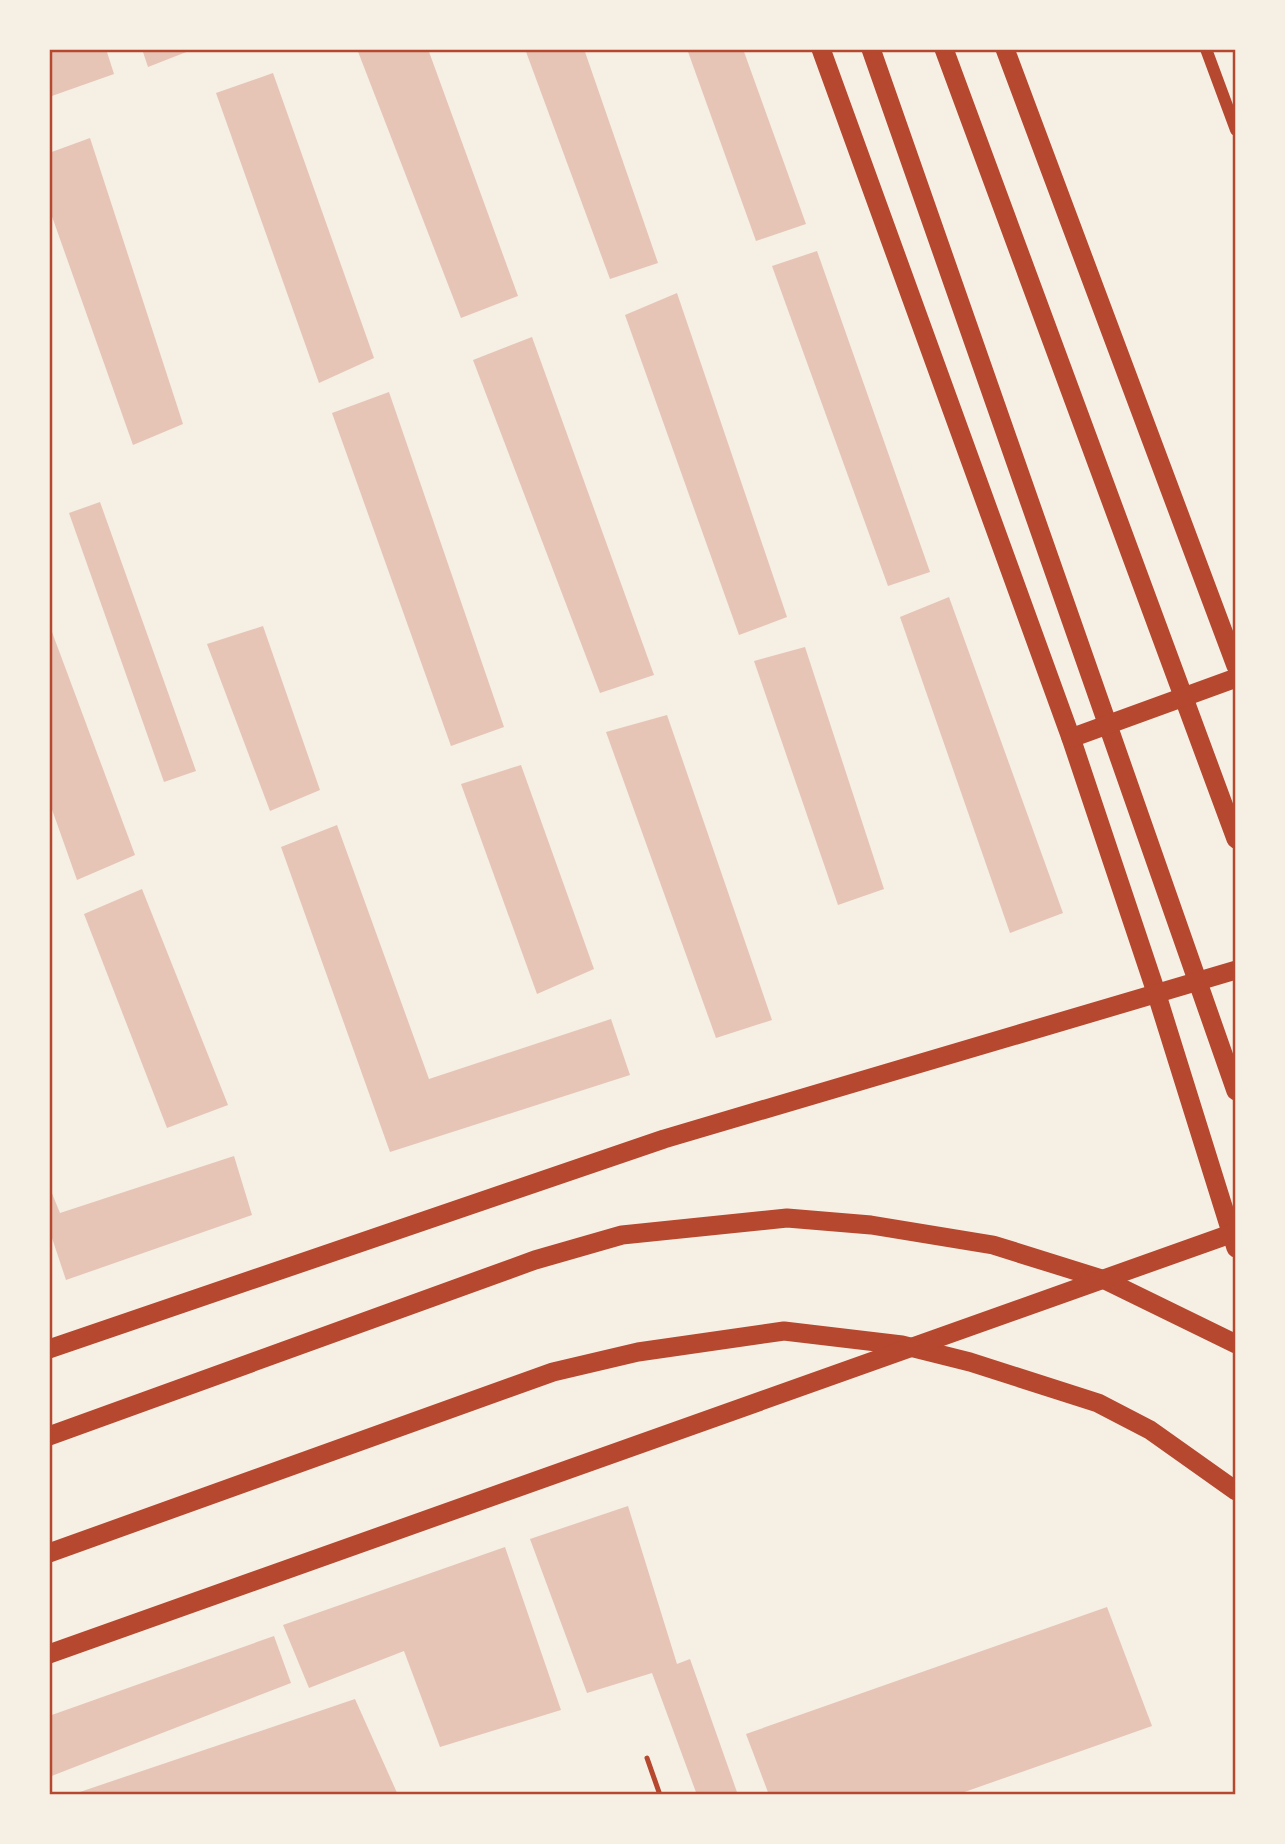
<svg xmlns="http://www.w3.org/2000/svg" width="1285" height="1844" font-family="Manrope,sans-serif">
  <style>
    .building { fill: #e6c5b7 }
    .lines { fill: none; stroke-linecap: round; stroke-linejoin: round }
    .service { stroke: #b5482f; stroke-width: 5 }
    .tertiary { stroke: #b5482f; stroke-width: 12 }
    .trunk { stroke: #b5482f; stroke-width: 19 }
    .neatline { fill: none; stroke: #b5482f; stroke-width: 2.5 }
  </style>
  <rect width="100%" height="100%" fill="#f6efe4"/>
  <g class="building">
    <polygon points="49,49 106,49 114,74 49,97"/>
    <polygon points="142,49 194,49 148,67"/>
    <polygon points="357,49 428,49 518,296 461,318"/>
    <polygon points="525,49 584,49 658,263 610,279"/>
    <polygon points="687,49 743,49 806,224 756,241"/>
    <polygon points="273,73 374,358 319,383 216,93"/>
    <polygon points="90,138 183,424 133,445 49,208 49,153"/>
    <polygon points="817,251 930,572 888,586 772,266"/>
    <polygon points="677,293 787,617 739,635 625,315"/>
    <polygon points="532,337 654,675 600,693 473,360"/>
    <polygon points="389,392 504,727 451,746 332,413"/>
    <polygon points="100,502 196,771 164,782 69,513"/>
    <polygon points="949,597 1063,913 1010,933 900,617"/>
    <polygon points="49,624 135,855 77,880 49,801"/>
    <polygon points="263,626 320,790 270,811 207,644"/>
    <polygon points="805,647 884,889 838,905 754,661"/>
    <polygon points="667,715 772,1020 716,1038 606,732"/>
    <polygon points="521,765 594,969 537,994 461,784"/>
    <polygon points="337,825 429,1079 611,1019 630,1075 390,1152 281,847"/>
    <polygon points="142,889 228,1105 167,1128 84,914"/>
    <polygon points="234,1156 252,1215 66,1280 49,1229 49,1186 60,1213"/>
    <polygon points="628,1506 677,1664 690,1659 738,1795 697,1795 652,1673 587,1693 530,1539"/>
    <polygon points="505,1547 561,1710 440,1747 404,1651 309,1688 283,1625"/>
    <polygon points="1107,1607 1152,1726 956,1795 769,1795 746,1734"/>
    <polygon points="274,1636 291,1683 49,1777 49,1716"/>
    <polygon points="355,1699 398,1795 71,1795"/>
  </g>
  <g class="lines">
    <polyline class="service" points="647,1758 660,1795"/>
    <polyline class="tertiary" points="1206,49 1236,130"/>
    <g class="trunk">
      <polyline points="821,49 1071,738 1156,992 1236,1248"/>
      <polyline points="871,49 1236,1091"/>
      <polyline points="944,49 1236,839"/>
      <polyline points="1005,49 1236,666"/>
      <polyline points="1071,738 1236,678"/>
      <polyline points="49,1349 664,1139 1236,970"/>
      <polyline points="49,1436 535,1260 622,1235 787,1218 871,1225 993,1245 1105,1280 1236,1344"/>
      <polyline points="49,1553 553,1372 638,1352 784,1331 902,1345 970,1362 1098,1403 1150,1430 1236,1491"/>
      <polyline points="49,1654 1236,1232"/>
    </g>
  </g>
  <rect width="1285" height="1844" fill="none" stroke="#f6efe4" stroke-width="102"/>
  <rect x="51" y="51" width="1183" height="1742" class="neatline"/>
</svg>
